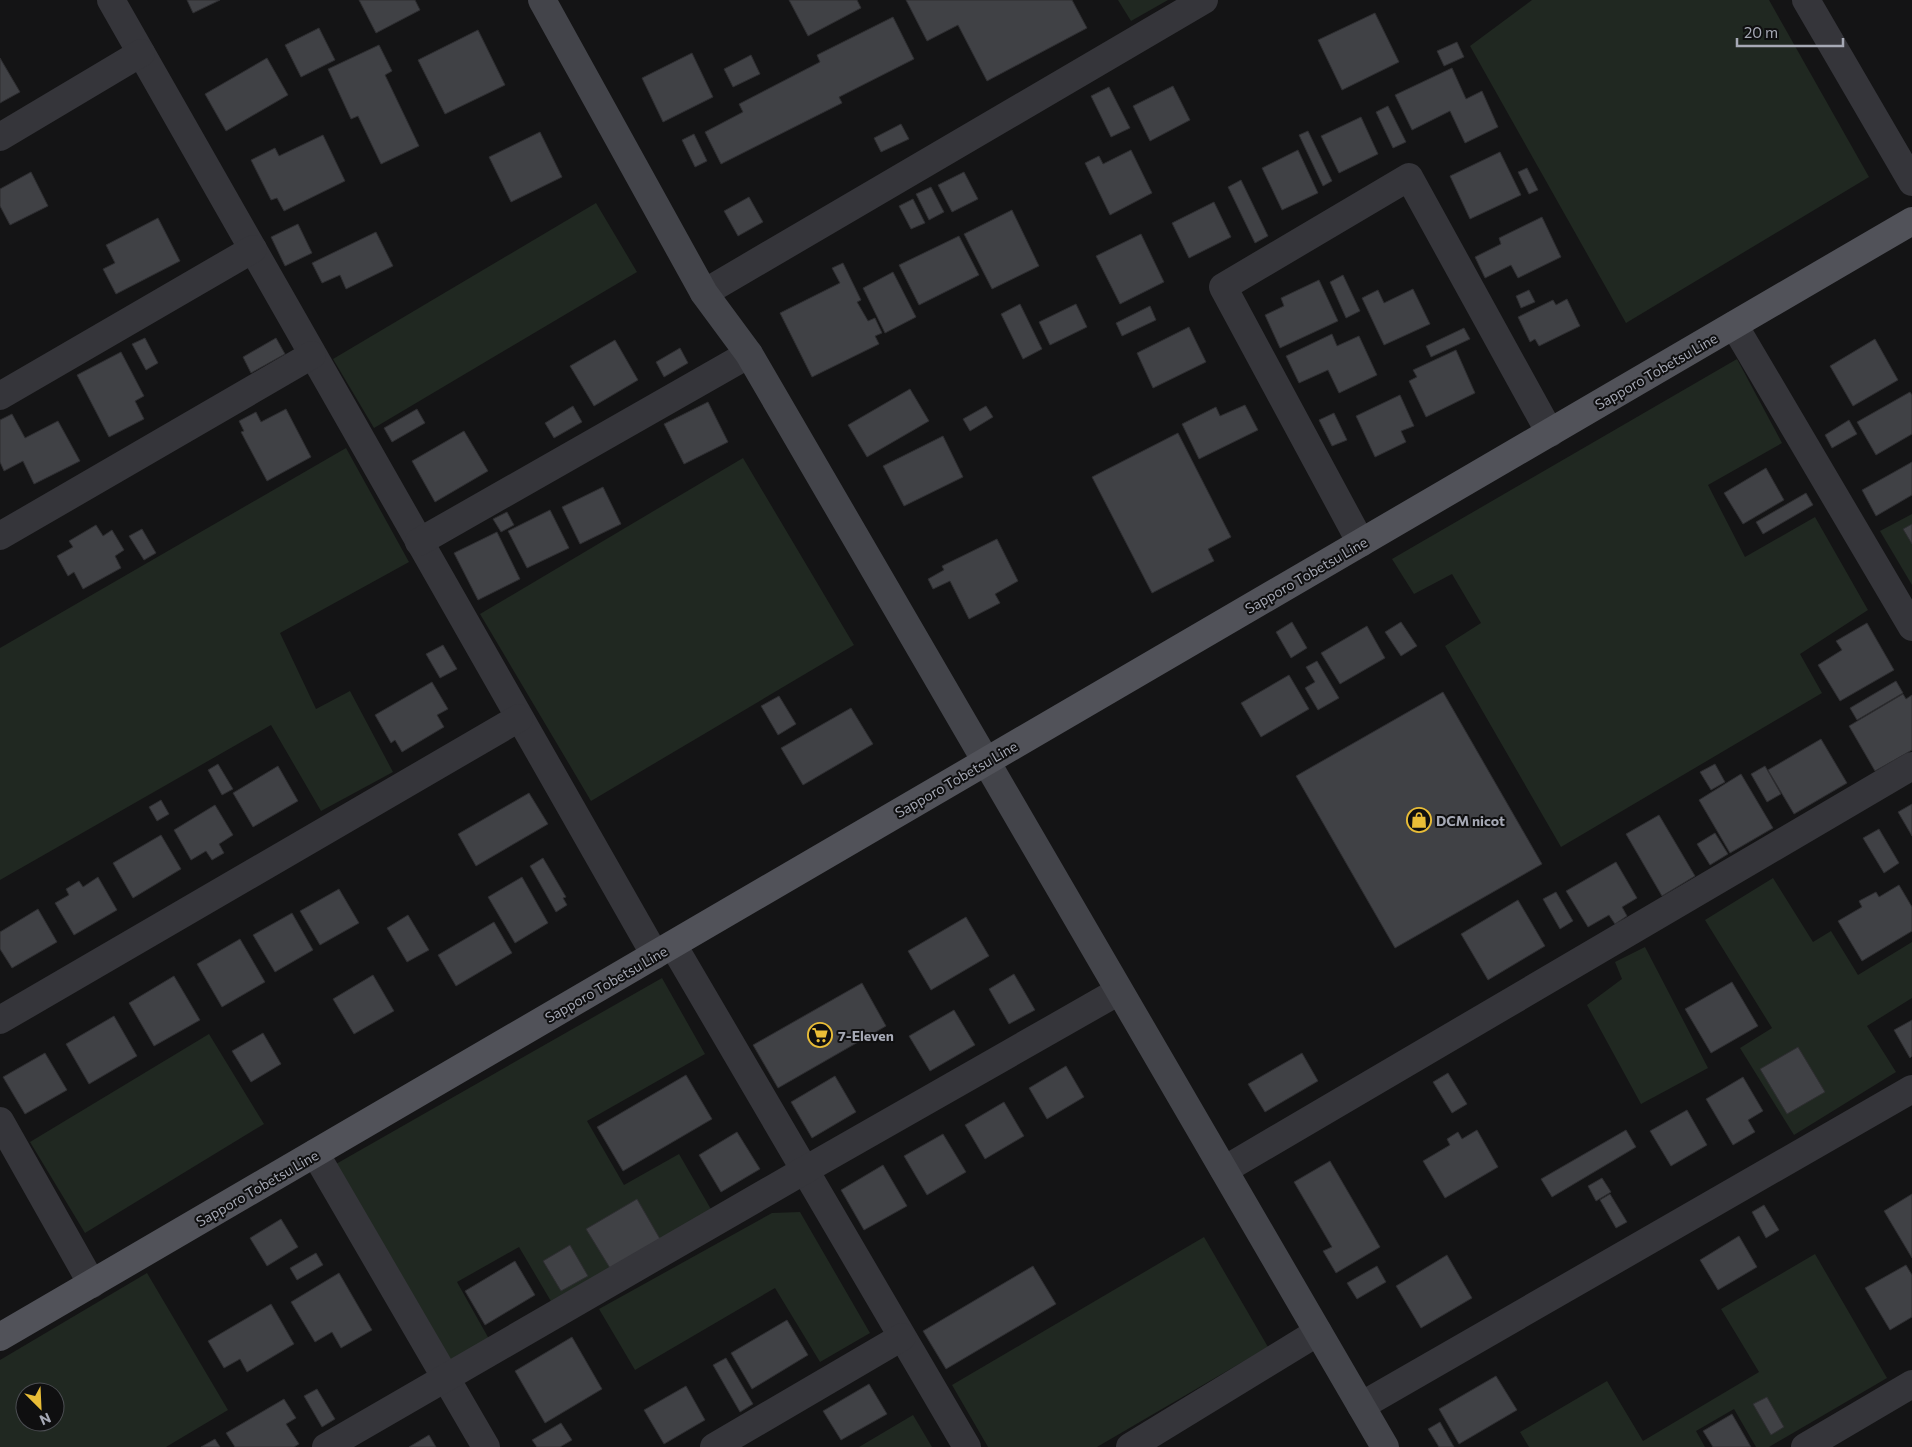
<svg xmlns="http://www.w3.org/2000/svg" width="1912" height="1447" font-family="Commissioner,sans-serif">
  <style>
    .green { fill: #202821; fill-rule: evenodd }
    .building { fill: #404145; stroke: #2e2e31 }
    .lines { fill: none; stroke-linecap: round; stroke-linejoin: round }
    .street { stroke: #35353a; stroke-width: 28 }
    .secondary { stroke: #43444a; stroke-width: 28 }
    .primary { stroke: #515259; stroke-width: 28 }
    .labels { text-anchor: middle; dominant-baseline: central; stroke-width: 4; stroke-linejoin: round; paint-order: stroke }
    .street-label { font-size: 14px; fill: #a6a9b5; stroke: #0f0f10 }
    .poi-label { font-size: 14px; font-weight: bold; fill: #a6a9b5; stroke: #0f0f10; text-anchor: start }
  </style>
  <rect width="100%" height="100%" fill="#141415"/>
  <g class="green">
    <polygon points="1118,0 1168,0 1131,21"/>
    <polygon points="1532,0 1769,0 1869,177 1626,323 1470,46"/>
    <polygon points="596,203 637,272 374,428 333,359"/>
    <polygon points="1737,359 1782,443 1708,485 1745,557 1815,517 1868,610 1800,654 1822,693 1561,847 1445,646 1481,623 1452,574 1414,594 1392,559"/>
    <polygon points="346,448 409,562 280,633 316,709 350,691 393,772 321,811 271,725 0,880 0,648"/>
    <polygon points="743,458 854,645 591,801 480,614"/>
    <polygon points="1912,514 1912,585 1880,531"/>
    <polygon points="1773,878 1813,942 1831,931 1858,975 1912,942 1912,998 1867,1026 1896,1072 1794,1135 1740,1048 1772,1028 1705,920"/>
    <polygon points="1645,947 1708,1068 1641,1104 1587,1005 1622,979 1615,962"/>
    <polygon points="662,978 705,1054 587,1121 624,1185 679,1154 712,1211 552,1303 519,1247 457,1282 489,1339 450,1362 336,1164"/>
    <polygon points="209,1034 264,1124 85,1233 30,1142"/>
    <polygon points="800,1212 870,1333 820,1362 775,1288 635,1370 599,1309 772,1213"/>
    <polygon points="1204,1237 1268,1347 1097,1447 988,1447 952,1385"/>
    <polygon points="1815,1254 1887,1378 1769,1447 1756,1447 1734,1409 1696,1431 1705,1447 1529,1447 1520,1432 1607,1381 1643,1441 1759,1372 1721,1309"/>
    <path d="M147 1273 228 1410 166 1447H0V1360ZM25 1392H55V1422H25Z"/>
    <polygon points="913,1415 932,1447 859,1447"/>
  </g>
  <g class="building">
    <polygon points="187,0 220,0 193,13"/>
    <polygon points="359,0 415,0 420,10 376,33"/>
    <polygon points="789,0 857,0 861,8 808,36"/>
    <polygon points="906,0 1072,0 1087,28 987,81 958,25 927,41"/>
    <polygon points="1375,13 1399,62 1342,90 1318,40"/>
    <polygon points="893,17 914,59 839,97 842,103 721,164 705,132 743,112 739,104 820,62 817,55"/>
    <polygon points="319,28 335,60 301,77 285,45"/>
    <polygon points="478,30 505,85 445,114 418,60"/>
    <polygon points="1457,42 1464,57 1444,66 1437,51"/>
    <polygon points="379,45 392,71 385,75 419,146 381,164 358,116 351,119 328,69"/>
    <polygon points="692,53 713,97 663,122 642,78"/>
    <polygon points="751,55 760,74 733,87 724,69"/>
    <polygon points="0,58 20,92 0,103"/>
    <polygon points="267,58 288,95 226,131 205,94"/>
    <polygon points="1452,68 1466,99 1482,91 1498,127 1465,143 1450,111 1412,130 1395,95"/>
    <polygon points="1173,86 1190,120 1150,141 1133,106"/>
    <polygon points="1109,87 1130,128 1111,137 1091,96"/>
    <polygon points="1388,106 1406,142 1393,148 1376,112"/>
    <polygon points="1361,117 1378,154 1339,173 1321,136"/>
    <polygon points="901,124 909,139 881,152 874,138"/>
    <polygon points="1308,131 1332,181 1323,186 1299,135"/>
    <polygon points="540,132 562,177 511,202 489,157"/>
    <polygon points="694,134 707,161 695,167 682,140"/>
    <polygon points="323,135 345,181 284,211 277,198 271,200 251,160 275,148 279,156"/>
    <polygon points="1131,150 1152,193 1110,215 1085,163 1099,156 1103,164"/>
    <polygon points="1298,150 1318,193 1282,210 1262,168"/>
    <polygon points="1500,152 1521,195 1470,219 1450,176"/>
    <polygon points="1527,168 1538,190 1529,194 1518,172"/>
    <polygon points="31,172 48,206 10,225 0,206 0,189"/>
    <polygon points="964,172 978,199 952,212 938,185"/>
    <polygon points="1241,180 1268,236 1255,243 1228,187"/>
    <polygon points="931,187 944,212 929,220 916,194"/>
    <polygon points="749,197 763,222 738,236 724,211"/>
    <polygon points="913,199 925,223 911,229 899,206"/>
    <polygon points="1214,202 1231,237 1189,258 1172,223"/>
    <polygon points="1012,210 1039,266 992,289 964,234"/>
    <polygon points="1542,217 1561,257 1518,278 1511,265 1485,278 1475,257 1501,244 1499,238"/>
    <polygon points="158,218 180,261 116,294 103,269 115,263 106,245"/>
    <polygon points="298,224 312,253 285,266 271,237"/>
    <polygon points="376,232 393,266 346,289 340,275 322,283 312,263"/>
    <polygon points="1141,234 1164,282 1120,304 1096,256"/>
    <polygon points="959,236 979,275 919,305 899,265"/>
    <polygon points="843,263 861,300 857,302 868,321 875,318 882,333 875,336 879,344 812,377 780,313 840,283 832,268"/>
    <polygon points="893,272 916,317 885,333 863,288"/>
    <polygon points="1343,275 1360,311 1346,318 1330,282"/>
    <polygon points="1319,280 1338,321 1280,348 1265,315 1284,306 1281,298"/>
    <polygon points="1413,289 1430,324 1384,345 1362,298 1378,290 1384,303"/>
    <polygon points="1529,290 1535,302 1521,308 1516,296"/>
    <polygon points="1567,299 1580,326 1539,346 1535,339 1530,342 1518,317 1553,300 1556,305"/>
    <polygon points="1020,304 1042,349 1023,359 1001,314"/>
    <polygon points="1076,304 1087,327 1050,345 1039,322"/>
    <polygon points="1150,306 1156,320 1122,336 1116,323"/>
    <polygon points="1189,327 1206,362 1153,388 1137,353"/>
    <polygon points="1464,328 1470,339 1431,357 1426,346"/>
    <polygon points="1332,334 1337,346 1359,336 1377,375 1339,393 1328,370 1299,383 1286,356"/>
    <polygon points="145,338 158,363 146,370 132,344"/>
    <polygon points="276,338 285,354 251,373 243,357"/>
    <polygon points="1875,339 1898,380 1853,406 1830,366"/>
    <polygon points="615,340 638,380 594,406 570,366"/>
    <polygon points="680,348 688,363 664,377 656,362"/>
    <polygon points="1456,350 1475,393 1426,417 1409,381 1417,377 1413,370"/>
    <polygon points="121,352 144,396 135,401 144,419 109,437 77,375"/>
    <polygon points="910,389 929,421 867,457 848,425"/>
    <polygon points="1910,392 1912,395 1912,434 1876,455 1857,422"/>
    <polygon points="1400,395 1414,426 1401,431 1406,442 1375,457 1356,416"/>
    <polygon points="708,402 728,442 684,464 664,424"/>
    <polygon points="1245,405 1258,430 1199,459 1182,424 1216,407 1220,416"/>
    <polygon points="573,406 582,422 554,438 545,423"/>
    <polygon points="986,406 993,417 970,431 963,419"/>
    <polygon points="286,409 311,457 267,481 241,432 244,431 239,421 256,412 261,422"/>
    <polygon points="417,409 425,423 392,442 384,428"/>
    <polygon points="1334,413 1347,440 1332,446 1319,420"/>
    <polygon points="12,414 25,438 58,421 80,461 34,484 23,461 4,471 0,462 0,420"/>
    <polygon points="1849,420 1857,434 1832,448 1825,435"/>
    <polygon points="464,431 488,471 435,502 412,461"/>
    <polygon points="1178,433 1231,537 1208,549 1214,561 1152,593 1092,477"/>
    <polygon points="943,436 963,477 904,506 883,466"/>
    <polygon points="1912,462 1912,495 1876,516 1862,490"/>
    <polygon points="1766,468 1784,500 1743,524 1724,493"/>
    <polygon points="603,487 621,524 580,544 562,507"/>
    <polygon points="1806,493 1813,505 1763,534 1756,522"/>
    <polygon points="550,510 569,548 527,568 508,531"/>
    <polygon points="507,512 514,525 501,532 493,519"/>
    <polygon points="1912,524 1912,544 1903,529"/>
    <polygon points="96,525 103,536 112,530 124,550 115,556 121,568 83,589 74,572 68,576 57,556 73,547 69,541"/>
    <polygon points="142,529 156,553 144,560 129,536"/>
    <polygon points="497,532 520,579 478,600 454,553"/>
    <polygon points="997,539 1018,581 995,594 1000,603 969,619 950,581 933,589 928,579 944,570 942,566"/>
    <polygon points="1292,622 1307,648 1291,658 1276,632"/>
    <polygon points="1401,622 1417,646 1401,656 1385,632"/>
    <polygon points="1867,623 1894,670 1840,701 1818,665 1842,650 1836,641"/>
    <polygon points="1367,626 1385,658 1340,684 1321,653"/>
    <polygon points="443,645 457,669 440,678 426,654"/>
    <polygon points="1317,661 1339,698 1318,710 1305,688 1315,682 1306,667"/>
    <polygon points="1289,675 1309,709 1261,737 1241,703"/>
    <polygon points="1896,681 1903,693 1857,720 1850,708"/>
    <polygon points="432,682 448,709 437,715 444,727 402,752 395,740 391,743 375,715"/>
    <polygon points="1443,692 1542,864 1395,948 1296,776"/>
    <polygon points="1903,694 1906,699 1912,695 1912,750 1875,771 1849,726"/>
    <polygon points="779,696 796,724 778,735 761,706"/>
    <polygon points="851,708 873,744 803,785 781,748"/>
    <polygon points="1821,739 1847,783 1794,814 1768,770"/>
    <polygon points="218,764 233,789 222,795 208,770"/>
    <polygon points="1715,764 1725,782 1711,790 1700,772"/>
    <polygon points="278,766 298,801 253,827 233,793"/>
    <polygon points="1765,766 1781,794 1767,802 1751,774"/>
    <polygon points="1741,774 1773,828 1730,853 1699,800"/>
    <polygon points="529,793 548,824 476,866 458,834"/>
    <polygon points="161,800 169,814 157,821 149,807"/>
    <polygon points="1912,804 1912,836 1898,812"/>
    <polygon points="215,805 233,835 219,844 224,853 212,860 206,851 191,860 174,830"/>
    <polygon points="1659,815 1695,876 1662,896 1626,834"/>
    <polygon points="1879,829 1899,863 1884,873 1863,838"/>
    <polygon points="1715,833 1728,854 1710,865 1697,844"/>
    <polygon points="161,835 181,869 133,898 113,863"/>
    <polygon points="543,858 566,897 563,898 567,905 556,912 530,866"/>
    <polygon points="1616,862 1637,898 1622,907 1627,916 1615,924 1609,915 1588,927 1566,891"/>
    <polygon points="98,877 117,910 74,935 55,903 69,895 66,889 79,881 83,887"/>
    <polygon points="522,877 548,923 515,943 488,897"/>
    <polygon points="1899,885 1912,907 1912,931 1862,961 1838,921 1862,907 1859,901 1876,892 1879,897"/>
    <polygon points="339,889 359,923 320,945 300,911"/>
    <polygon points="1556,892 1573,921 1560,929 1543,899"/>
    <polygon points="1518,900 1545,946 1488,980 1461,934"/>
    <polygon points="38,909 57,942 12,968 0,949 0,932"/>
    <polygon points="292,913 313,950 275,972 253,935"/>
    <polygon points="408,915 429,950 407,962 387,928"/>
    <polygon points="966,917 989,956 931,990 908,951"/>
    <polygon points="494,922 512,953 456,986 438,955"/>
    <polygon points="240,939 265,982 222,1007 197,964"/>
    <polygon points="1014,974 1035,1010 1009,1024 989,989"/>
    <polygon points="373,975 394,1011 354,1034 333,999"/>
    <polygon points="174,976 200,1020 154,1046 129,1003"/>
    <polygon points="1732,982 1758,1026 1711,1053 1685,1009"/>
    <polygon points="862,983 886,1026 778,1088 753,1045"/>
    <polygon points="954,1010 975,1045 930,1071 909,1036"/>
    <polygon points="114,1016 137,1056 89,1084 66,1044"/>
    <polygon points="1912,1020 1912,1056 1910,1058 1894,1030"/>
    <polygon points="263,1033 281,1064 251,1082 232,1051"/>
    <polygon points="1798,1047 1825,1092 1787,1114 1760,1069"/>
    <polygon points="45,1053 67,1090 25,1114 3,1077"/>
    <polygon points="1302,1053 1318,1081 1265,1112 1248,1084"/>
    <polygon points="1066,1066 1084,1097 1047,1119 1029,1088"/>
    <polygon points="1448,1073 1467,1104 1452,1113 1433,1082"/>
    <polygon points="686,1075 712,1119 623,1171 597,1127"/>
    <polygon points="835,1076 856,1112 812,1138 791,1102"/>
    <polygon points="1743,1077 1763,1111 1748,1120 1755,1132 1733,1145 1706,1099"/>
    <polygon points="1004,1102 1024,1136 985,1159 965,1125"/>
    <polygon points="1687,1110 1707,1145 1671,1166 1650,1131"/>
    <polygon points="1477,1130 1498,1167 1445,1198 1423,1161 1450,1145 1447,1139 1458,1132 1462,1139"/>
    <polygon points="1626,1130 1636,1147 1552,1197 1541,1179"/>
    <polygon points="737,1132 760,1169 721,1192 699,1155"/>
    <polygon points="943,1134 966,1172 927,1195 904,1156"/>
    <polygon points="1330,1161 1380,1247 1336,1273 1323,1251 1332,1247 1294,1182"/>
    <polygon points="883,1165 907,1206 864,1230 841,1190"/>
    <polygon points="1602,1178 1611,1192 1596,1201 1588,1186"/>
    <polygon points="1610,1194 1627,1222 1616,1228 1600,1200"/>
    <polygon points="1912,1194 1912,1258 1884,1211"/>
    <polygon points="637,1199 660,1239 610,1268 586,1229"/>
    <polygon points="1764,1205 1779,1230 1766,1238 1752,1212"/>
    <polygon points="281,1219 298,1247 267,1266 250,1238"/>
    <polygon points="1739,1236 1757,1267 1718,1290 1700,1260"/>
    <polygon points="570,1245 588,1276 561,1291 543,1261"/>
    <polygon points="316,1253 323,1265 297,1280 290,1268"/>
    <polygon points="1447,1255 1472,1298 1421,1328 1396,1286"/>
    <polygon points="515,1261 535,1295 485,1325 465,1291"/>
    <polygon points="1906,1265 1912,1275 1912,1317 1890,1330 1865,1288"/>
    <polygon points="1033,1266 1056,1304 946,1369 923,1331"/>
    <polygon points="1377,1266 1386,1282 1357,1299 1347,1283"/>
    <polygon points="339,1273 372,1330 341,1348 332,1332 315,1342 291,1302"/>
    <polygon points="271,1304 294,1344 247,1372 240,1359 224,1368 208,1341"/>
    <polygon points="787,1320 808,1355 752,1389 731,1353"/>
    <polygon points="572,1337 602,1389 545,1423 515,1371"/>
    <polygon points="726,1358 753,1404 740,1412 713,1365"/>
    <polygon points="1496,1376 1517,1410 1459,1444 1439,1409"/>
    <polygon points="869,1384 887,1414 841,1440 823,1411"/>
    <polygon points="686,1386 705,1420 664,1444 644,1410"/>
    <polygon points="317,1389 335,1419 322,1427 304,1396"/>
    <polygon points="1767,1397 1784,1427 1771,1435 1753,1404"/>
    <polygon points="284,1399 296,1418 286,1424 299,1444 294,1447 235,1447 226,1433"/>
    <polygon points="1732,1414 1751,1447 1713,1447 1703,1431"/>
    <polygon points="1440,1422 1454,1447 1439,1447 1428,1429"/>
    <polygon points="561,1423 572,1440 560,1447 537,1447 532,1440"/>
    <polygon points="429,1435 436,1447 409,1447"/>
    <polygon points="215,1439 220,1447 201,1447"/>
  </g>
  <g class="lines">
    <g class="street">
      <polyline points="111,0 655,955"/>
      <polyline points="1806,0 1912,182"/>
      <polyline points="0,137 141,53"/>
      <polyline points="704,293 1204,0"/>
      <polyline points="1734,325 1912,627"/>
      <polyline points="0,396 253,249"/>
      <polyline points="0,536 312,355"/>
      <polyline points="419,542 749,354"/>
      <polyline points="1361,543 1223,287 1409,177 1550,433"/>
      <polyline points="673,945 967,1447"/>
      <polyline points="0,1020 519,718"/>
      <polyline points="0,1121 92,1284"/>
      <polyline points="315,1153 486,1447"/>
      <polyline points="1224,1170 1912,766"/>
      <polyline points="1361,1406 1912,1089"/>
      <polyline points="326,1447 805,1170 1119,991"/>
      <polyline points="714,1447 902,1337"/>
      <polyline points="1130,1447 1318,1332"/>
      <polyline points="1805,1447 1912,1384"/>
    </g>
    <polyline class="secondary" points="542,0 704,293 749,354 1385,1447"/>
    <polyline class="primary" points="0,1337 1912,221"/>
  </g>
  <defs>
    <symbol id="shop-ring" viewBox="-11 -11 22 22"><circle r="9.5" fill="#0f0f10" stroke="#e9bd37" stroke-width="1.5"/><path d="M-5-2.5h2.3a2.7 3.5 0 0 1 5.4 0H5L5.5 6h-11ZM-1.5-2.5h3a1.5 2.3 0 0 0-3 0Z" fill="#e9bd37"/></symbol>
    <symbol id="supermarket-ring" viewBox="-11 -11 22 22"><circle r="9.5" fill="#0f0f10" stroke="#e9bd37" stroke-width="1.5"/><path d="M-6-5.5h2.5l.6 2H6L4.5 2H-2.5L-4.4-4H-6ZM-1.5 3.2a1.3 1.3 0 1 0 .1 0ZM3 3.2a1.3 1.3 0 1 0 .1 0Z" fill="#e9bd37"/></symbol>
  </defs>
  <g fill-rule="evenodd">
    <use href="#shop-ring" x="1405" y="806" width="28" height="28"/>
    <use href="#supermarket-ring" x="806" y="1021" width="28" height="28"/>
  </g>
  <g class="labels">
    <g class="street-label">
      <text transform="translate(1656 371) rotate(-30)">Sapporo Tobetsu Line</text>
      <text transform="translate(1306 575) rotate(-30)">Sapporo Tobetsu Line</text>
      <text transform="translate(956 779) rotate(-30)">Sapporo Tobetsu Line</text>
      <text transform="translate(606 984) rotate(-30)">Sapporo Tobetsu Line</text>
      <text transform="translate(257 1188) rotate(-30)">Sapporo Tobetsu Line</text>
    </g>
    <g class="poi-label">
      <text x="1436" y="820">DCM nicot</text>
      <text x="838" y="1035">7-Eleven</text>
    </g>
  </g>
  <g transform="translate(40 1407) rotate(156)"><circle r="24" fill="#0f0f10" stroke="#4b4d52"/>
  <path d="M0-4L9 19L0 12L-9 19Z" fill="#e9bd37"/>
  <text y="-8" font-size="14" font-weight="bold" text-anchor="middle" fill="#a6a9b5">N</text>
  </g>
  <path d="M1737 38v8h106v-8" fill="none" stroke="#a6a9b5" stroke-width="2.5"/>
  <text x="1744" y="38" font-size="15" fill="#a6a9b5" stroke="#0f0f10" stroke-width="4" paint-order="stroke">20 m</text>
</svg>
